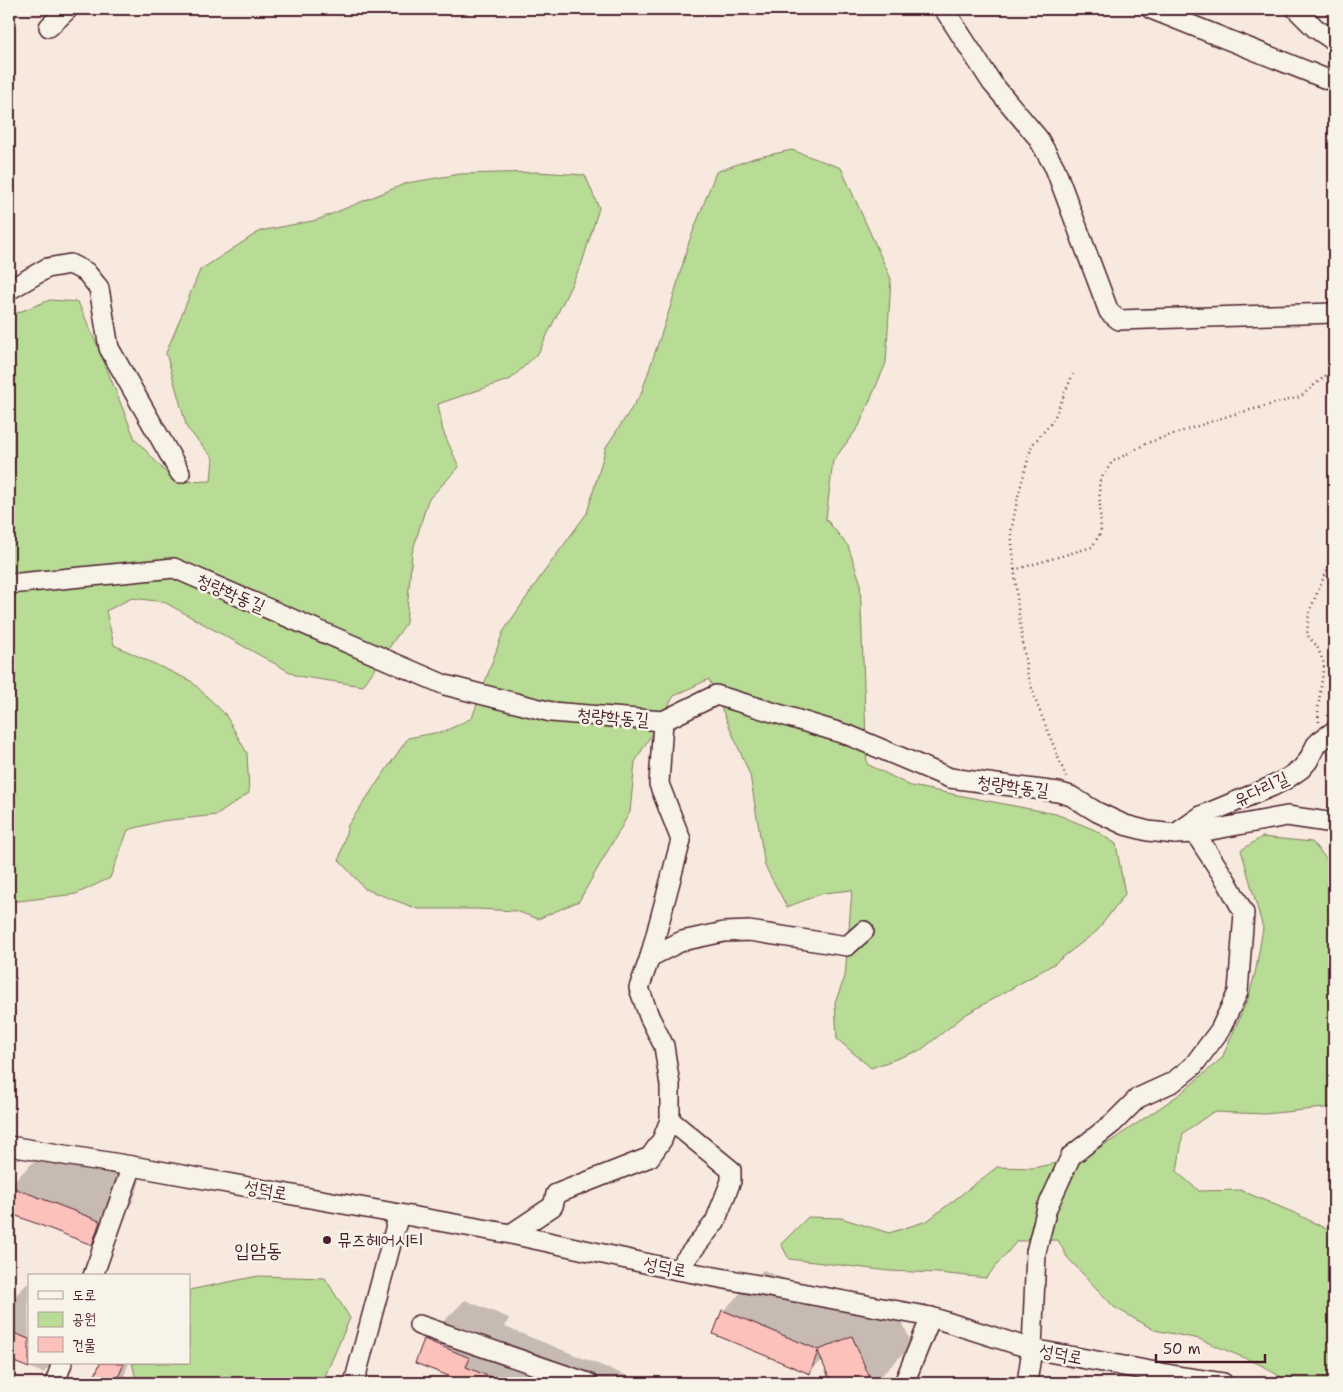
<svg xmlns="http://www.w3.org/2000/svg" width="1343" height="1392" font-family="'Shantell Sans','Poor Story',sans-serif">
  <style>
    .green { fill: #b8db95; stroke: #817d60 }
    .shadow { fill: #0003 }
    .building { fill: #fdc1bc; stroke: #4a1f2b }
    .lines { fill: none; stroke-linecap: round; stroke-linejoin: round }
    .minor-casing { stroke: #4a1f2b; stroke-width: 22 }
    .path { stroke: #4a1f2b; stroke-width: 2.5; stroke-dasharray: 1 4; stroke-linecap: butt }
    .minor { stroke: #f7f3e8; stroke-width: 19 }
    .poi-dot { fill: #4a1f2b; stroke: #f7f3e8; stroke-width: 2 }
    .labels { text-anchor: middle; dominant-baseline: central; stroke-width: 5; stroke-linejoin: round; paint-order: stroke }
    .street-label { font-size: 18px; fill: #4a1f2b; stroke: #f7f3e8 }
    .poi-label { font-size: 18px; fill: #4a1f2b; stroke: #f7f3e8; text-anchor: start }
    .quarter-label { font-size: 20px; fill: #4a1f2b; stroke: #f7f3e8 }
  </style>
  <rect width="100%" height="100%" fill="#f8e9df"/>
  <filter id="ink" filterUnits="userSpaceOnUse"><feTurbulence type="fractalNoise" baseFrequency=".02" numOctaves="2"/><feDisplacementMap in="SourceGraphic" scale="10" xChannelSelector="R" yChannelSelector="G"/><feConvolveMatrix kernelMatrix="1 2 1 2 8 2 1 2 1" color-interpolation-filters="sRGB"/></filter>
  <g filter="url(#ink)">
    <g class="green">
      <polygon points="792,150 841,168 891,279 886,363 859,426 833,461 826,519 848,546 860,581 867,764 911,786 1056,814 1095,830 1116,844 1125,894 1097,931 1054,964 965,1015 921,1050 871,1068 837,1039 835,1002 845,977 852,890 824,893 787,907 765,866 750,775 709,679 674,696 635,762 630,812 579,901 538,919 516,911 476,909 418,909 365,889 339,860 348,825 408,738 445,731 472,718 503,632 541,576 587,513 606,447 641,394 671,305 689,242 716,172 754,158"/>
      <polygon points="537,172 585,175 599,208 582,263 539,352 511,379 438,404 443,431 459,467 428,500 412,553 406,623 363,686 297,676 164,602 132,598 106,611 114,645 191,681 225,714 247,753 249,793 217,815 162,821 128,830 110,878 76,894 19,901 9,901 9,316 50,300 78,302 96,342 135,439 175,482 211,481 213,458 187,428 166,353 200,270 260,231 317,220 407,183 460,174"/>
      <polygon points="1262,837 1312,842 1334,868 1334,1107 1265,1114 1213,1112 1183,1133 1177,1172 1199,1191 1240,1190 1297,1214 1334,1233 1334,1383 1291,1383 1259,1364 1199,1339 1154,1330 1114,1307 1067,1257 1058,1240 1017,1241 986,1278 938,1273 889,1271 789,1259 781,1244 808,1217 841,1218 889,1233 927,1221 997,1167 1033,1168 1084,1157 1114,1139 1180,1094 1222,1058 1249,996 1256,969 1263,928 1241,850"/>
      <polygon points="258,1276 325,1278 350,1318 322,1383 137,1383 132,1363 189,1363 189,1290"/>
    </g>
    <g class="shadow">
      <polygon points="49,1147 140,1181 132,1203 92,1243 16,1214 9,1233 9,1178 15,1180"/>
      <polygon points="763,1270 860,1310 892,1297 912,1345 874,1383 831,1383 832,1382 823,1359 809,1372 714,1333 724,1310"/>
      <polygon points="28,1283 29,1363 53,1363 43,1373 9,1358 9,1302"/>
      <polygon points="465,1300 509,1318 505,1327 645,1383 464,1383 465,1381 425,1340"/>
      <polygon points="101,1363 129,1363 123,1379 135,1383 93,1383"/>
    </g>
    <g class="building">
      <polygon points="9,1186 100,1221 92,1245 9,1213"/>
      <polygon points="722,1310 819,1350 852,1336 872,1383 831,1383 818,1351 810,1374 713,1334"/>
      <polygon points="9,1331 29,1339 29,1368 9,1360"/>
      <polygon points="424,1339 470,1358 466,1367 505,1383 467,1383 415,1363"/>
      <polygon points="100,1363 124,1363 116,1383 92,1383"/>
    </g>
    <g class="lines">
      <defs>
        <g id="minor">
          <polyline points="944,9 992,83 1038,138 1055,168 1109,312 1119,320 1334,313"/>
          <polyline points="1151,9 1334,82"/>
          <polyline points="1296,9 1315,28 1334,41"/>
          <polyline points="49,27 68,9"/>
          <polyline points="9,290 47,268 70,264 86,272 99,288 109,348 180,473"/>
          <polyline points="9,584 174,568 445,685 551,712 663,721 716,695 848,735 950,778 1058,792 1071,796 1097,812 1125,825 1148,831 1175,834 1195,833 1287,816 1334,823"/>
          <polyline points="1175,834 1201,816 1273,786 1288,778 1301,769 1308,761 1316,745 1320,741 1334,731"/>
          <polyline points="650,957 682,941 724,932 749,931 847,946 864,931"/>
          <polyline points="670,1120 731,1170 731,1181 715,1222 677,1270"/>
          <polyline points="9,1146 132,1166 511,1234 677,1270 931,1317 1032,1349 1183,1377 1223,1383"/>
          <polyline points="511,1234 553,1206 556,1194 650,1157 662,1140 670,1120 670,1085 664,1046 649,1016 639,988 650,957 681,840 659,784 663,721"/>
          <polyline points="93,1276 132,1166"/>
          <polyline points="419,1325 588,1383"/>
          <polyline points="55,1383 62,1363"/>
          <polyline points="354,1383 399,1214"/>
          <polyline points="904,1383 931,1317"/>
          <polyline points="1027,1383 1032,1349 1036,1252 1047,1208 1071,1156 1113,1123 1138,1098 1173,1082 1193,1066 1220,1030 1238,992 1244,913 1227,882 1195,833"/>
        </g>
      </defs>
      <use href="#minor" class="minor-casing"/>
      <g class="path">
        <polyline points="1014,570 1092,547 1101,532 1099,482 1112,462 1147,443 1231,415 1300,397 1331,371 1334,373"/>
        <polyline points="1319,722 1318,709 1324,664 1317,646 1307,635 1309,612 1334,554"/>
        <polyline points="1066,777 1035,699 1027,672 1018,608 1011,532 1018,496 1032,445 1053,421 1073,374"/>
      </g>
      <use href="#minor" class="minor"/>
    </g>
  </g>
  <circle class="poi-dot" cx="327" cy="1240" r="5"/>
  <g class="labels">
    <g class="street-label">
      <text transform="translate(231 593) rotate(23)">청량학동길</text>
      <text transform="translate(613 717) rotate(4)">청량학동길</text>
      <text transform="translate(1013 786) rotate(7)">청량학동길</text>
      <text transform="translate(1261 789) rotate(-25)">유다리길</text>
      <text transform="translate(266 1190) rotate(10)">성덕로</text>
      <text transform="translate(665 1267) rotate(11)">성덕로</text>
      <text transform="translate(1061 1354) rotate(11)">성덕로</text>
    </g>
    <g class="poi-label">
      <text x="337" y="1240">뮤즈헤어시티</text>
    </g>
    <g class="quarter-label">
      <text x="258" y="1250">입암동</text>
    </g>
  </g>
  <rect width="1343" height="1392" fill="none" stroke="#f7f3e8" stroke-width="30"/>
  <rect x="15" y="15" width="1313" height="1362" fill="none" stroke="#4a1f2b" stroke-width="2" filter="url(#ink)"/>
  <rect x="28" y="1274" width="162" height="90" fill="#f7f3e8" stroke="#b29e9c"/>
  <rect x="38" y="1291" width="25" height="8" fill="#f7f3e8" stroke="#b29e9c"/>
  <text x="72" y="1300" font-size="15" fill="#4a1f2b">도로</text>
  <rect x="38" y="1312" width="25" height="15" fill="#b8db95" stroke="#b29e9c"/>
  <text x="72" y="1324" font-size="15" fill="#4a1f2b">공원</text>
  <rect x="38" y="1337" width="25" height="15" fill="#fdc1bc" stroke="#b29e9c"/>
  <text x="72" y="1350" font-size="15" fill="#4a1f2b">건물</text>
  <path d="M1156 1354v8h109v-8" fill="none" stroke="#4a1f2b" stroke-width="2.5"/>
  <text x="1163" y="1354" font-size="15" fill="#4a1f2b" stroke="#f7f3e8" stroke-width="4" paint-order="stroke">50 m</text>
</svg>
